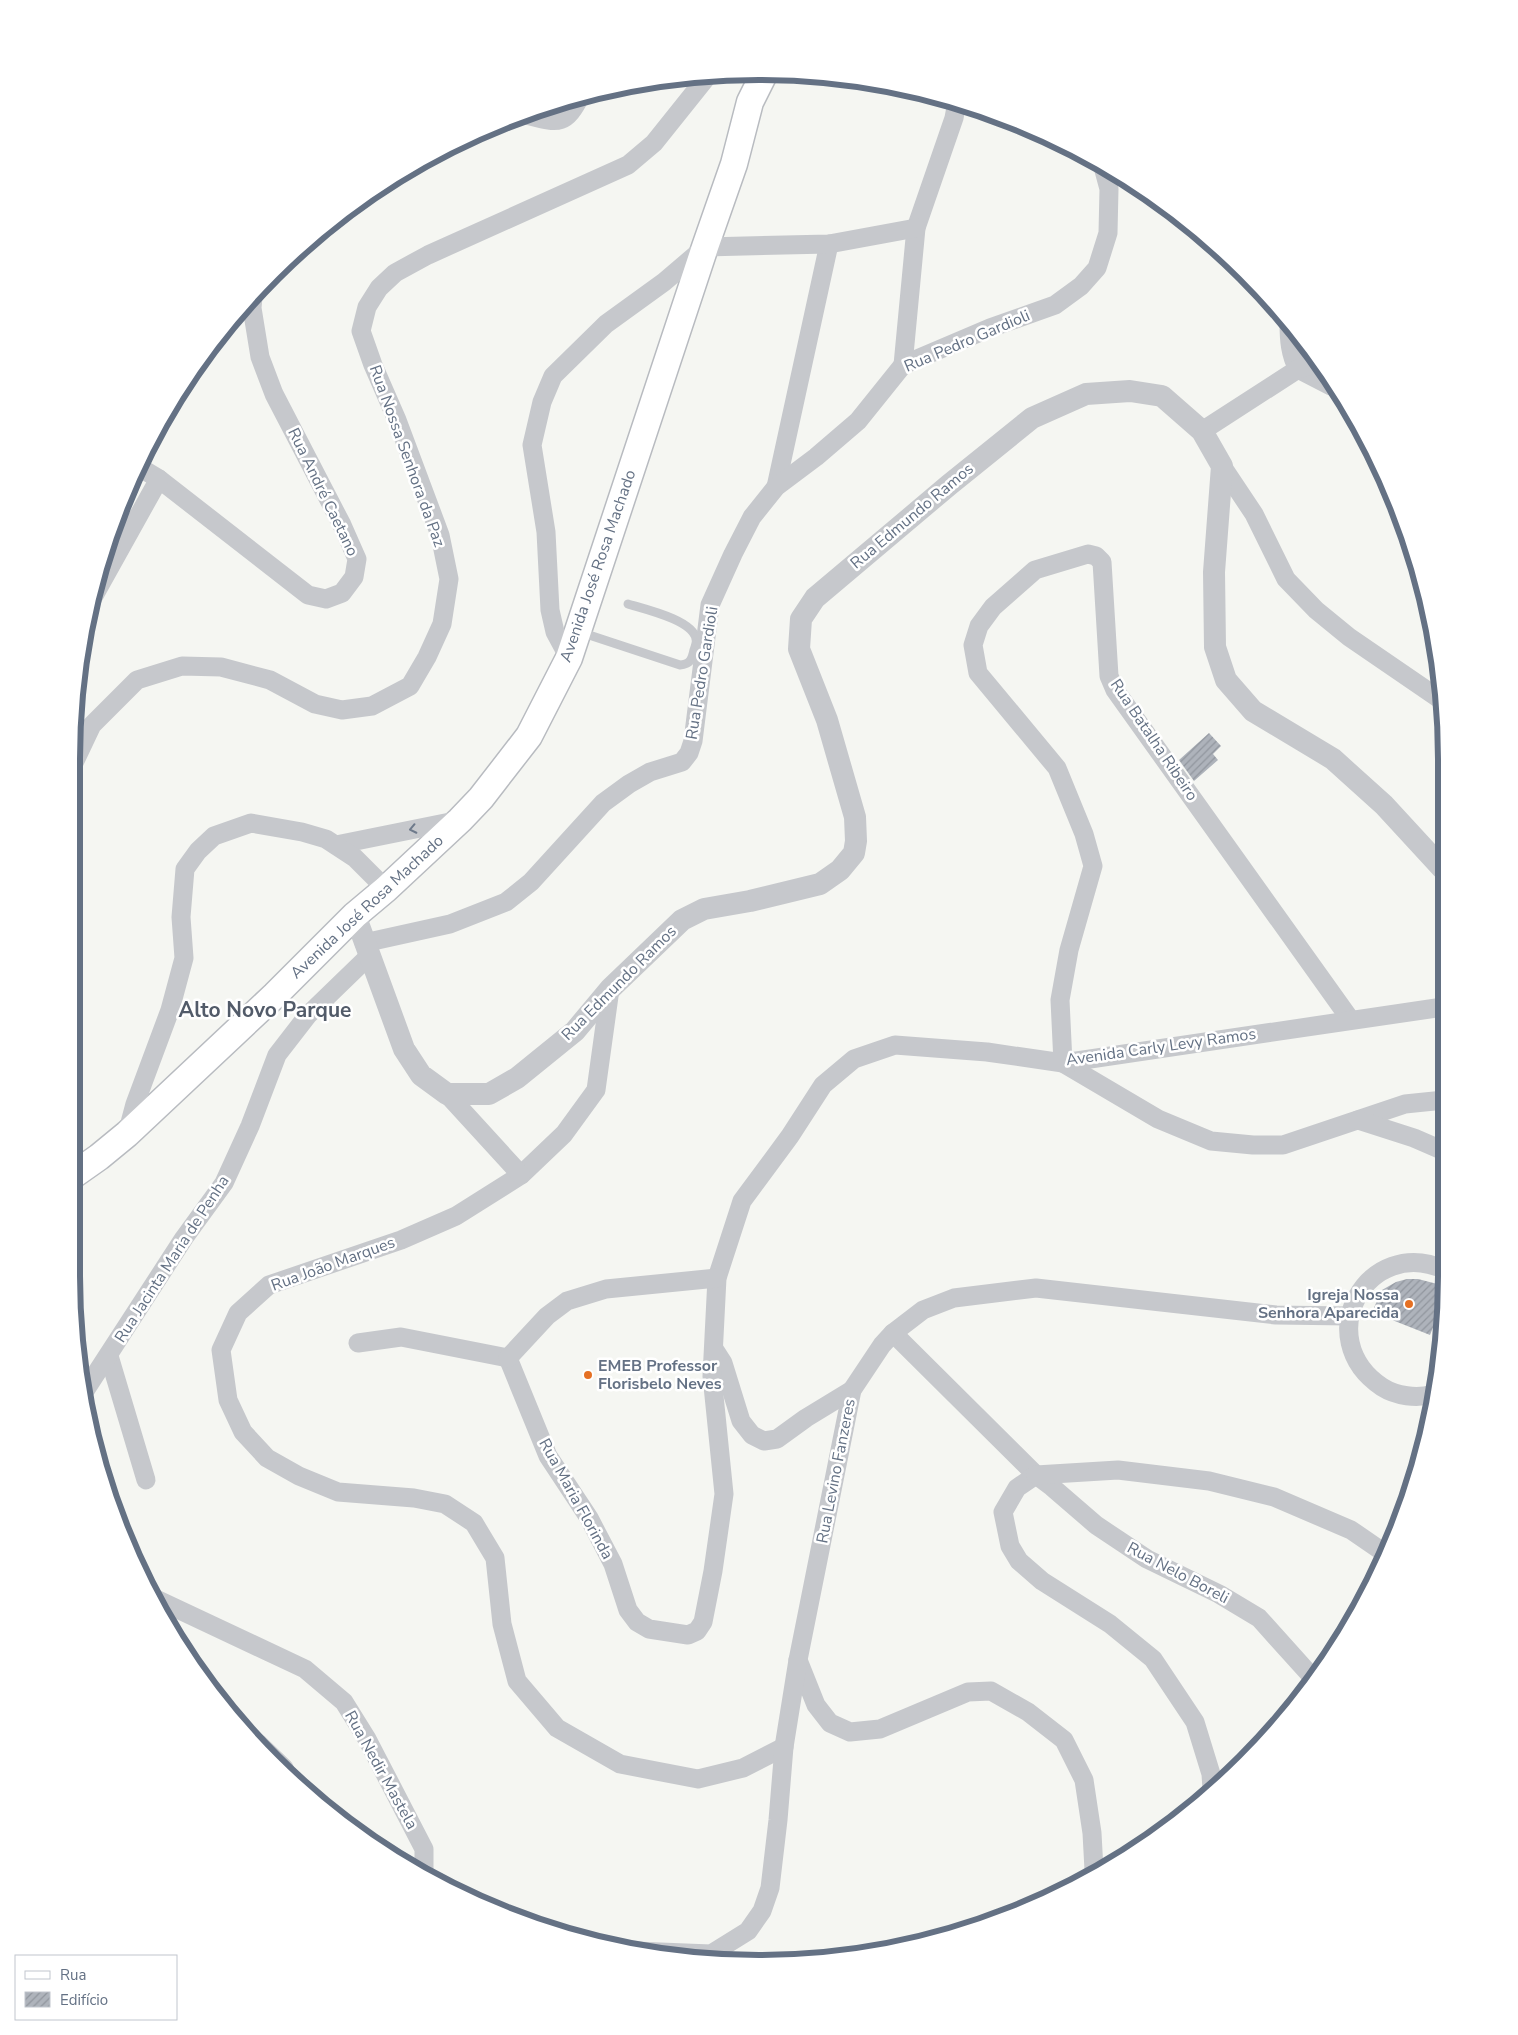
<svg xmlns="http://www.w3.org/2000/svg" width="1518" height="2035" font-family="'Nunito Sans',sans-serif">
  <style>
    .building { fill: url(#building-hatch) }
    .lines { fill: none; stroke-linecap: round; stroke-linejoin: round }
    .secondary-casing { stroke: #b8bbc0; stroke-width: 29 }
    .service { stroke: #c6c8cc; stroke-width: 9 }
    .minor { stroke: #c6c8cc; stroke-width: 19 }
    .tertiary { stroke: #c6c8cc; stroke-width: 22 }
    .secondary { stroke: #fff; stroke-width: 26 }
    .oneway { stroke: #6e7a8b }
    .poi-dot { fill: #e57023; stroke: #fff; stroke-width: 2 }
    .labels { text-anchor: middle; dominant-baseline: central; stroke-width: 5; stroke-linejoin: round; paint-order: stroke }
    .street-label { font-size: 16px; fill: #647184; stroke: #fff }
    .poi-label { font-size: 16px; font-weight: bold; fill: #647184; stroke: #fff; text-anchor: end }
    .district-label { font-size: 21px; font-weight: bold; fill: #525b69; stroke: #fff }
    .rim { fill: none; stroke: #647184; stroke-width: 6 }
  </style>
  <defs>
    <pattern id="building-hatch" width="6" height="6" patternUnits="userSpaceOnUse" patternTransform="scale(1.25)"><rect width="6" height="6" fill="#aeb3bb"/><path d="M-1 1l2-2M0 6l6-6M5 7l2-2" fill="none" stroke="#91969e"/></pattern>
  </defs>
  <rect width="100%" height="100%" fill="#f5f6f2"/>
  <g class="building">
    <polygon points="1209,733 1221,746 1213,754 1218,760 1194,781 1179,760"/>
    <polygon points="1407,1279 1418,1279 1445,1286 1445,1297 1430,1335 1372,1312 1382,1290 1396,1282"/>
  </g>
  <g class="lines">
    <defs>
      <polyline id="secondary" points="72,1176 99,1157 127,1134 275,995 355,915 386,889 460,820 481,798 529,736 569,658 705,247 734,164 750,102 764,74"/>
    </defs>
    <use href="#secondary" class="secondary-casing"/>
    <path class="service" d="M580 632 680 665C690 664 692 660 694 650 695 647 697 642 696 639 693 620 644 609 628 604"/>
    <g class="minor">
      <path d="M526 115C558 123 565 127 581 95"/>
      <path d="M1289 323C1289 339 1290 355 1298 369"/>
      <polyline points="903,365 916,228 954,118 957,102"/>
      <polyline points="1298,369 1331,386"/>
      <polyline points="1202,431 1298,369 1318,363"/>
      <polyline points="1222,466 1254,514 1286,579 1316,610 1349,637 1441,700"/>
      <polyline points="139,467 159,479 308,595 326,599 342,593 354,577 357,559 342,525 274,394 260,357 252,308 253,297"/>
      <polyline points="776,487 829,244"/>
      <polyline points="91,601 159,479"/>
      <polyline points="569,658 555,632 550,610 546,532 532,445 542,402 553,376 606,324 664,282 705,247 829,244 916,228"/>
      <polyline points="73,765 92,725 137,680 182,666 221,667 270,680 315,704 342,710 372,706 410,686 427,657 442,624 449,579 440,535 397,420 373,365 361,331 367,307 379,288 395,273 428,255 628,165 654,143 710,73"/>
      <polyline points="336,845 460,820"/>
      <polyline points="364,943 450,924 506,902 531,882 603,803 629,784 650,772 682,762 689,753 693,741 710,605 733,554 752,517 776,487 816,457 858,421 903,365 990,328 1055,305 1081,286 1097,268 1108,233 1109,189 1102,163"/>
      <polyline points="610,989 596,1090 564,1134 521,1175 456,1216 401,1240 269,1285 238,1313 221,1350 228,1400 243,1432 267,1458 299,1476 338,1492 414,1498 445,1504 474,1523 495,1558 502,1624 517,1681 557,1728 620,1764 698,1779 743,1768 784,1747"/>
      <polyline points="1350,1019 1115,690 1109,676 1102,562 1096,556 1088,554 1035,570 993,607 979,626 973,645 978,673 1057,768 1084,834 1093,866 1069,950 1060,1000 1063,1063 1158,1119 1211,1141 1253,1145 1283,1145 1405,1104 1444,1100"/>
      <polyline points="447,1094 521,1175"/>
      <polyline points="1358,1120 1414,1138 1444,1151"/>
      <polyline points="127,1134 135,1104 170,1010 184,958 181,917 185,869 198,851 214,836 251,823 302,832 326,839 355,858 386,889"/>
      <polyline points="893,1333 1036,1475 1052,1487 1096,1525 1147,1559 1219,1594 1259,1618 1313,1678"/>
      <polyline points="358,1343 401,1337 508,1358"/>
      <polyline points="714,1349 723,1363 741,1421 752,1435 764,1441 777,1439 806,1418 852,1390"/>
      <polyline points="109,1356 146,1480"/>
      <polyline points="508,1358 548,1456 589,1518 613,1564 628,1610 637,1622 649,1629 688,1635 697,1631 703,1622 713,1571 724,1494 712,1376 717,1278 742,1201 790,1136 823,1085 854,1059 895,1045 987,1052 1063,1063 1443,1007"/>
      <polyline points="508,1358 547,1316 567,1301 606,1289 717,1278"/>
      <polyline points="86,1389 184,1238 224,1183 250,1126 277,1055 308,1015 369,956"/>
      <path d="M1433 1394C1417 1399 1396 1396 1382 1387 1309 1338 1368 1234 1445 1270"/>
      <polyline points="1036,1475 1017,1488 1003,1512 1010,1546 1019,1561 1042,1581 1110,1624 1153,1659 1195,1722 1211,1774 1212,1789"/>
      <polyline points="1036,1475 1118,1470 1209,1481 1274,1497 1351,1530 1383,1552"/>
      <polyline points="154,1598 305,1669 344,1702 367,1739 424,1849 424,1873"/>
      <polyline points="798,1660 816,1705 830,1723 850,1732 880,1729 968,1692 991,1691 1028,1712 1064,1740 1084,1780 1092,1833 1094,1870"/>
      <polyline points="258,1743 284,1768 287,1775"/>
      <polyline points="635,1951 711,1954 748,1931 762,1911 770,1888 778,1820 784,1747 798,1660 852,1390 882,1345 893,1333 923,1310 954,1298 1036,1288 1276,1315 1349,1316"/>
    </g>
    <polyline class="tertiary" points="355,915 404,1049 421,1075 447,1094 489,1094 517,1078 575,1031 610,989 682,920 704,909 750,901 820,884 840,870 854,853 856,841 855,817 827,720 799,649 801,619 815,598 949,485 1032,418 1086,394 1130,391 1162,396 1202,431 1222,466 1214,572 1215,647 1226,680 1253,711 1333,759 1384,805 1442,868"/>
    <use href="#secondary" class="secondary"/>
  </g>
  <defs><path id="oneway-chevron" d="M-2-3.5L2.5 0L-2 3.5" fill="none" stroke-width="1.6" stroke-linecap="round" stroke-linejoin="round" transform="scale(1.25)"/></defs>
  <use class="oneway" href="#oneway-chevron" transform="translate(413 829) rotate(168)"/>
  <g class="poi-dot">
    <circle cx="1409" cy="1304" r="5"/>
    <circle cx="588" cy="1375" r="5"/>
  </g>
  <g class="labels">
    <g class="street-label">
      <text transform="translate(967 341) rotate(-23)">Rua Pedro Gardioli</text>
      <text transform="translate(407 456) rotate(70)">Rua Nossa Senhora da Paz</text>
      <text transform="translate(323 492) rotate(64)">Rua André Caetano</text>
      <text transform="translate(912 516) rotate(-40)">Rua Edmundo Ramos</text>
      <text transform="translate(598 566) rotate(-71)">Avenida José Rosa Machado</text>
      <text transform="translate(702 673) rotate(-81)">Rua Pedro Gardioli</text>
      <text transform="translate(1154 740) rotate(56)">Rua Batalha Ribeiro</text>
      <text transform="translate(367 907) rotate(-43)">Avenida José Rosa Machado</text>
      <text transform="translate(619 983) rotate(-45)">Rua Edmundo Ramos</text>
      <text transform="translate(1161 1047) rotate(-8)">Avenida Carly Levy Ramos</text>
      <text transform="translate(172 1259) rotate(-57)">Rua Jacinta Maria de Penha</text>
      <text transform="translate(333 1264) rotate(-20)">Rua João Marques</text>
      <text transform="translate(836 1471) rotate(-79)">Rua Levino Fanzeres</text>
      <text transform="translate(576 1499) rotate(61)">Rua Maria Florinda</text>
      <text transform="translate(1178 1573) rotate(28)">Rua Nelo Boreli</text>
      <text transform="translate(381 1770) rotate(61)">Rua Nedir Mastela</text>
    </g>
    <g class="poi-label">
      <text x="1399" y="1295">Igreja Nossa<tspan x="1399" dy="18">Senhora Aparecida</tspan></text>
      <text x="598" y="1366" text-anchor="start">EMEB Professor<tspan x="598" dy="18">Florisbelo Neves</tspan></text>
    </g>
    <g class="district-label">
      <text x="265" y="1010">Alto Novo Parque</text>
    </g>
  </g>
  <path d="M0 0H1518V2035H0ZM759 80H759A679 679 0 0 1 1438 759V1276A679 679 0 0 1 759 1955H759A679 679 0 0 1 80 1276V759A679 679 0 0 1 759 80Z" fill="#fff" fill-rule="evenodd"/>
  <path class="rim" d="M759 80H759A679 679 0 0 1 1438 759V1276A679 679 0 0 1 759 1955H759A679 679 0 0 1 80 1276V759A679 679 0 0 1 759 80Z"/>
  <rect x="15" y="1955" width="162" height="65" fill="#ffffff" stroke="#c1c6ce"/>
  <rect x="25" y="1971" width="25" height="8" fill="#ffffff" stroke="#c1c6ce"/>
  <text x="60" y="1980" font-size="15" fill="#647184">Rua</text>
  <rect x="25" y="1992" width="25" height="15" fill="url(#building-hatch)" stroke="#c1c6ce"/>
  <text x="60" y="2005" font-size="15" fill="#647184">Edifício</text>
</svg>
